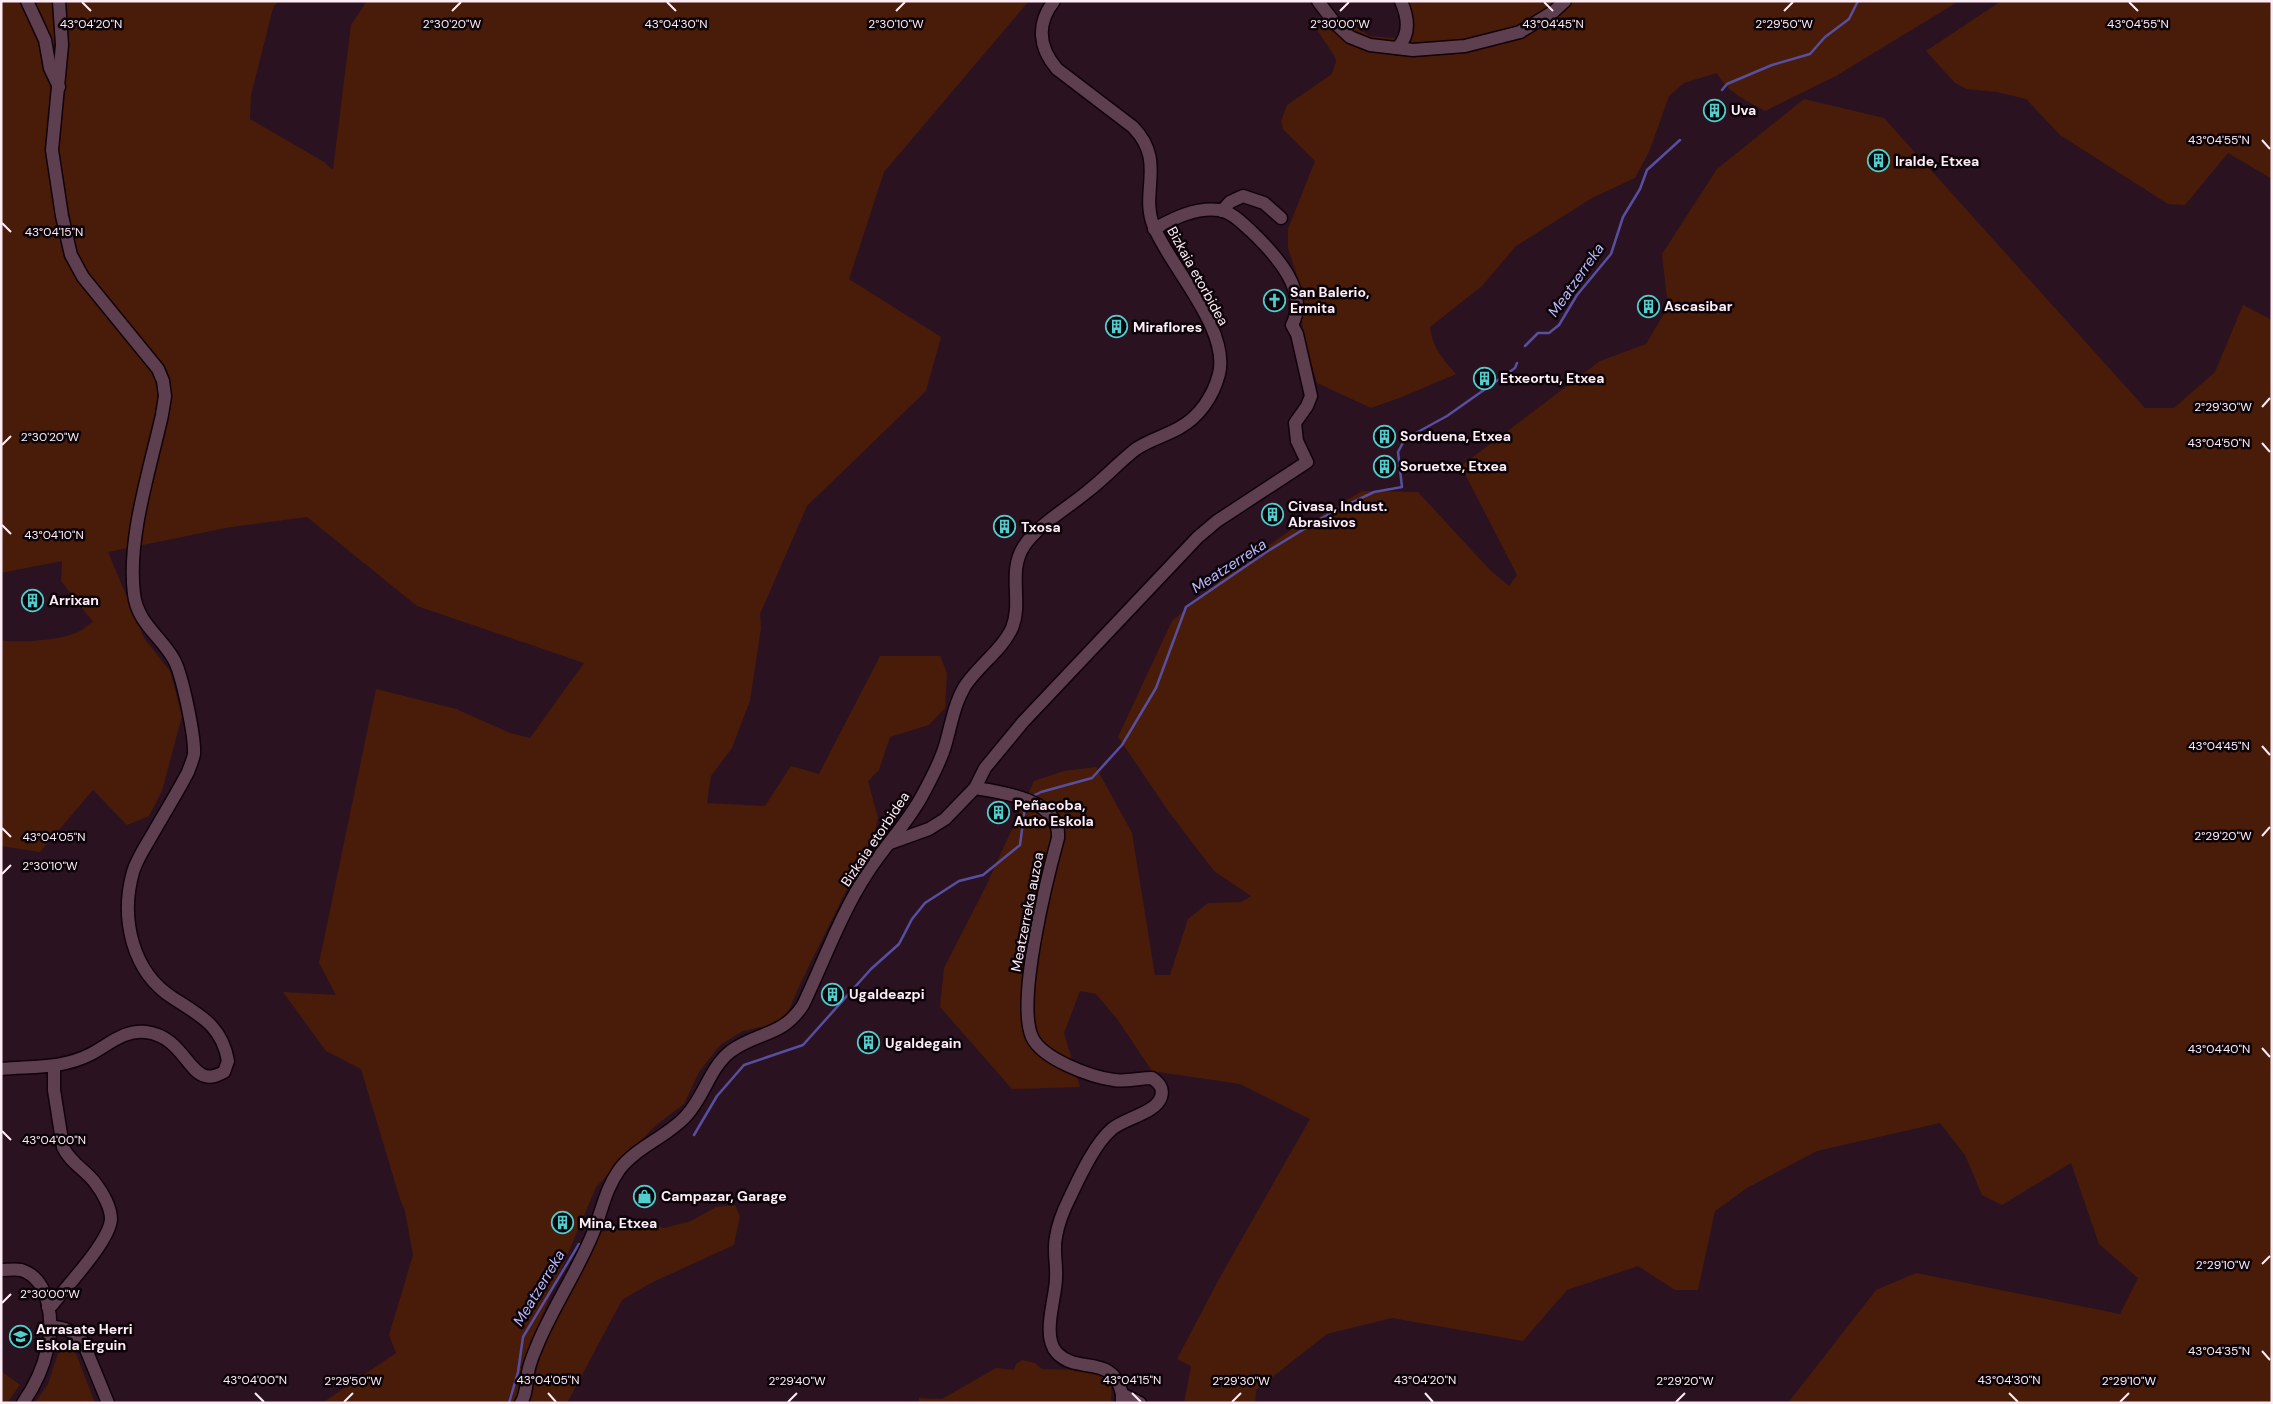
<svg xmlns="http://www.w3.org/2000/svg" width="2273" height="1404" font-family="'DM Sans',sans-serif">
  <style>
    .green { fill: #481c09 }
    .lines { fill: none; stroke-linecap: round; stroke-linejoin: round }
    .stream { stroke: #574fa0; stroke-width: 2.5 }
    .minor-casing { stroke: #12010b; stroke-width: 15 }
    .minor { stroke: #5d3f50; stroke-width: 12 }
    .ticks { fill: none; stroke: #feecf6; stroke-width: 2 }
    .labels { text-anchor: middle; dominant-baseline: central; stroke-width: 5; stroke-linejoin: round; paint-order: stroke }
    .poi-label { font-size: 14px; font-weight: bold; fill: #feecf6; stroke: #0c0408; text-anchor: start }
    .street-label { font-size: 14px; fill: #feecf6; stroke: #0c0408 }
    .water-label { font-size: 15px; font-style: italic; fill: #bbbafe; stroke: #0c0408 }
    .ticks-label { font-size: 12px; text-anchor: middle; fill: #feecf6; stroke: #0c0408; stroke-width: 5; stroke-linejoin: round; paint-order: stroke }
  </style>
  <rect width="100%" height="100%" fill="#2b1221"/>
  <g class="green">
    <path d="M1 1H278L273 8 251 95 250 119 324 162 333 170 351 25 367 1H1029L884 172 849 279 941 337 926 391 807 506 760 614 761 628 750 701 732 748 711 776 707 803 765 806 791 766 819 774 880 656H940L947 673 945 708 929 725 890 737 879 770 868 781 878 818 875 832 802 980 788 1012 774 1024 743 1031 720 1045 699 1072 684 1104 655 1126 596 1187 528 1349 515 1403H322L396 1353 389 1335 413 1255 405 1211 400 1199 361 1069 326 1051 283 992 336 995 319 963 376 689 456 709 510 733 530 738 584 663 417 606 307 517 231 527 108 552 144 638 170 671 182 716 162 791 149 816 127 825 93 790 40 852 1 846V638L4 641C27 642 54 641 76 633 82 631 87 625 93 622L61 581 62 561 1 573Z"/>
    <path d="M1406 1H1549L1550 3 1552 1H1959L1836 76 1765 111C1747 101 1727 92 1717 73L1684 83 1669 96 1649 152 1635 178 1592 198 1516 246 1482 286 1430 327C1432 347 1443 359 1456 374L1402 397 1371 408 1317 383 1303 334 1300 285 1288 248V229L1315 161 1283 129 1281 121 1287 105 1332 74 1336 62 1335 57 1310 19 1334 14 1370 36 1404 39 1413 21Z"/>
    <polygon points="2001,1 2272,1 2272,179 2228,153 2185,205 2168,204 2060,135 2026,99 1997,92 1967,89 1955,83 1926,51"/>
    <polygon points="1804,99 1884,118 2145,408 2174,408 2215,372 2243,305 2272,320 2272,1403 1788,1403 1876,1290 1916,1273 2120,1314 2138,1278 2099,1244 2071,1163 2002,1205 1982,1195 1965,1155 1940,1123 1817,1151 1747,1188 1715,1211 1698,1290 1675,1290 1638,1266 1567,1290 1523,1341 1392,1318 1327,1334 1256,1390 1255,1403 1184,1403 1191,1366 1177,1359 1219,1279 1310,1119 1240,1084 1152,1071 1118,1020 1096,994 1080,991 1064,1033 1080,1087 1012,1089 940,1007 944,968 985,888 1034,781 1064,771 1096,767 1132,833 1155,975 1170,975 1188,919 1208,903 1241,902 1251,896 1214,871 1169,812 1118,737 1172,621 1228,574 1309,517 1314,520 1362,491 1418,492 1490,570 1509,586 1517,575 1461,466 1600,361 1646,344 1668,307 1662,254 1717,169"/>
    <polygon points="735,1205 740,1216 734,1245 651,1283 622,1300 567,1403 523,1403 536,1373 542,1345 566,1302 600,1232 648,1224 664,1228 691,1221 716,1207"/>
    <polygon points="68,1340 71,1341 95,1403 35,1403 48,1384 61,1344"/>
    <polygon points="1022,1360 1035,1363 1042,1369 1084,1370 1112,1379 1111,1403 919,1403 919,1398 942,1399 996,1368 1014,1370 1016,1364"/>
    <polygon points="1,1371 20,1385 7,1403 1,1401"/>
  </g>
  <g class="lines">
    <g class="stream">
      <polyline points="1722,90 1727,84 1772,65 1810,54 1825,37 1849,19 1858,1"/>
      <polyline points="1525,346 1538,333 1549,333 1559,325 1577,295 1611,254 1623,217 1640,189 1647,170 1680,140"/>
      <polyline points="1033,796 1041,792 1092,778 1122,745 1156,688 1186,607 1268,551 1332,512 1374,492 1402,487 1398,452 1405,439 1447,416 1515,368 1517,363"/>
      <polyline points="694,1135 717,1096 744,1065 803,1045 871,969 899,944 912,919 925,903 959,881 983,875 1020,845 1025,807"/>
      <polyline points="509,1403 518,1372 523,1337 579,1244"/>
    </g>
    <defs>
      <g id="minor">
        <polyline points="27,1 45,40 50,68 59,87"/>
        <polyline points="1318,1 1334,22 1350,37 1370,45 1413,50 1465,46 1520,32 1553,12 1565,1"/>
        <path d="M1397 48C1411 35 1408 17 1401 1"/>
        <polyline points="1222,211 1230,202 1243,196 1264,203 1281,218"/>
        <path d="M975 788C1002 792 1061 800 1058 838 1047 878 1016 1001 1032 1037 1042 1059 1091 1077 1114 1080 1127 1082 1139 1078 1152 1078 1159 1083 1164 1088 1161 1097 1156 1113 1125 1118 1112 1129 1095 1143 1079 1178 1070 1197 1064 1209 1058 1223 1056 1237 1053 1250 1057 1265 1056 1278 1056 1298 1041 1336 1057 1353 1078 1375 1113 1353 1122 1394"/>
        <path d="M890 843 929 829 945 819 975 788 985 768 1023 722 1198 537 1217 521 1307 462 1297 441 1295 423 1307 406 1311 396 1297 334 1292 325C1310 291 1275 254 1251 231 1242 223 1232 212 1219 210 1196 207 1174 218 1154 229"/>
        <path d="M1 1069C32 1066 62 1069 91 1054 108 1045 125 1029 146 1032 180 1036 187 1071 205 1076 212 1078 218 1075 224 1072L228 1061C222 1026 201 1016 173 998 132 972 120 918 133 872 137 859 145 847 152 835 164 814 177 793 188 772 190 766 193 760 194 754 195 737 182 672 173 658 160 636 137 622 134 594 127 539 150 469 162 415L165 396 163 381 158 369 83 277 71 255 62 216 52 150 62 45 59 1"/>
        <path d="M1 1270C7 1270 15 1269 21 1270 51 1279 54 1325 47 1350 43 1369 34 1387 23 1403"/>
        <path d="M48 1307 52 1305C66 1287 110 1241 111 1219 111 1208 103 1193 96 1184 86 1170 70 1163 63 1147L54 1090V1066"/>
        <path d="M49 1326C64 1328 73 1330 83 1342L108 1403"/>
        <path d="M521 1403C527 1394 526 1383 528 1373 529 1363 535 1351 539 1341 555 1304 578 1270 593 1233 602 1211 605 1190 619 1170 636 1147 667 1137 686 1116 705 1096 709 1068 731 1051 759 1031 782 1037 803 1005 824 961 841 913 868 872 885 845 908 823 923 794 931 779 940 763 945 746 951 726 954 704 965 686 978 666 1002 650 1012 628 1023 601 1007 572 1024 546 1038 525 1069 507 1088 491 1105 478 1119 462 1136 449 1149 440 1165 436 1179 428 1199 417 1213 397 1219 374 1230 329 1171 268 1154 227 1139 192 1167 162 1133 127L1057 69C1039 48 1036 24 1054 1"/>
        <polyline points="1122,1403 1122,1394 1140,1403"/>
      </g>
    </defs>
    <use href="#minor" class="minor-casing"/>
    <use href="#minor" class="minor"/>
  </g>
  <path class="ticks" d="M82 2 91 11M667 2 676 11M1544 2 1553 11M2129 2 2138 11M452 11 461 2M896 11 905 2M1340 11 1349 2M1784 11 1793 2M2262 140 2270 149M2 223 11 232M2262 407 2270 398M2262 443 2270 452M2 445 11 436M2 525 11 534M2262 746 2270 755M2 828 11 837M2262 836 2270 827M2 874 11 865M2262 1048 2270 1057M2 1131 11 1140M2262 1264 2270 1256M2 1303 11 1294M2262 1351 2270 1360M255 1393 264 1402M548 1393 556 1402M1132 1393 1141 1402M1425 1393 1433 1402M2009 1393 2018 1402M344 1402 353 1393M788 1402 797 1393M1232 1402 1241 1393M1676 1402 1685 1393M2120 1402 2129 1393"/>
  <defs>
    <symbol id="building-ring" viewBox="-11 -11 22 22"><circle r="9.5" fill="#0c0408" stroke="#52cdce" stroke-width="1.5"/><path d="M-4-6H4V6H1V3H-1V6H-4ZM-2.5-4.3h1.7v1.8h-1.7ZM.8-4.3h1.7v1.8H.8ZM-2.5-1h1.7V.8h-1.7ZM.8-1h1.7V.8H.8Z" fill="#52cdce"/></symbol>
    <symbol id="church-ring" viewBox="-11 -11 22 22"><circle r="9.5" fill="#0c0408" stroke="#52cdce" stroke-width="1.5"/><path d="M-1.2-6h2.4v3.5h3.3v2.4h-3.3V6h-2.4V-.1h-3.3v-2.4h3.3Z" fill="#52cdce"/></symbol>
    <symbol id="shop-ring" viewBox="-11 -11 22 22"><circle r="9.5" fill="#0c0408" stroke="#52cdce" stroke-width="1.5"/><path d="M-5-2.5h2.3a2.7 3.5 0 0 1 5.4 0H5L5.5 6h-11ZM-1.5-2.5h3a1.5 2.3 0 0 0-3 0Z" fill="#52cdce"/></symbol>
    <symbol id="school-ring" viewBox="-11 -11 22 22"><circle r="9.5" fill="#0c0408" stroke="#52cdce" stroke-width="1.5"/><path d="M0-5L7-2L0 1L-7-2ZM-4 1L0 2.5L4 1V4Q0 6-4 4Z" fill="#52cdce"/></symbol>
  </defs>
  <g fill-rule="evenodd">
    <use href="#building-ring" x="1702" y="98" width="25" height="25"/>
    <use href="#building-ring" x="1866" y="148" width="25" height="25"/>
    <use href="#church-ring" x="1262" y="288" width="25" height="25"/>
    <use href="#building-ring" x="1636" y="294" width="25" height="25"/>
    <use href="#building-ring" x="1104" y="314" width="25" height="25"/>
    <use href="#building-ring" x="1472" y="366" width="25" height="25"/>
    <use href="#building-ring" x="1372" y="424" width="25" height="25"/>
    <use href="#building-ring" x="1372" y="454" width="25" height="25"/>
    <use href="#building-ring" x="1260" y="502" width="25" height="25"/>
    <use href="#building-ring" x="992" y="514" width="25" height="25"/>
    <use href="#building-ring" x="20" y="588" width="25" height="25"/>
    <use href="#building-ring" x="986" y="800" width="25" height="25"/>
    <use href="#building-ring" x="820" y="982" width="25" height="25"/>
    <use href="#building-ring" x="856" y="1030" width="25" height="25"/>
    <use href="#shop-ring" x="632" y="1184" width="25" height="25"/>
    <use href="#building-ring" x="550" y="1210" width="25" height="25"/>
    <use href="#school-ring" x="8" y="1324" width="25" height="25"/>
  </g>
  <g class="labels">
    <g class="poi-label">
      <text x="1731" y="110">Uva</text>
      <text x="1895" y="161">Iralde, Etxea</text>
      <text x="1290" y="292">San Balerio,<tspan x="1290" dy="16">Ermita</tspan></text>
      <text x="1664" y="306">Ascasibar</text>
      <text x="1133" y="327">Miraflores</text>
      <text x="1500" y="378">Etxeortu, Etxea</text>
      <text x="1400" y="436">Sorduena, Etxea</text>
      <text x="1400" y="466">Soruetxe, Etxea</text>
      <text x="1288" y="506">Civasa, Indust.<tspan x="1288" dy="16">Abrasivos</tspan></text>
      <text x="1021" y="527">Txosa</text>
      <text x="49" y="600">Arrixan</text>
      <text x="1014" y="805">Peñacoba,<tspan x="1014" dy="16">Auto Eskola</tspan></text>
      <text x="849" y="994">Ugaldeazpi</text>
      <text x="885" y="1043">Ugaldegain</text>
      <text x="661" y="1196">Campazar, Garage</text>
      <text x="579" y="1223">Mina, Etxea</text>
      <text x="36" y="1329">Arrasate Herri<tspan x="36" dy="16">Eskola Erguin</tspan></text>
    </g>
    <g class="street-label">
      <text transform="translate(1198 276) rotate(61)">Bizkaia etorbidea</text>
      <text transform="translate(875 839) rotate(-56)">Bizkaia etorbidea</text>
      <text transform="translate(1027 912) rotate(-79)">Meatzerreka auzoa</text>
    </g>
    <g class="water-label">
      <text transform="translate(1576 280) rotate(-55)">Meatzerreka</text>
      <text transform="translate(1229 566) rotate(-33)">Meatzerreka</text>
      <text transform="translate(539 1288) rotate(-59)">Meatzerreka</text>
    </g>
  </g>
  <g class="ticks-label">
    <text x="452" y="28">2°30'20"W</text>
    <text x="896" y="28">2°30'10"W</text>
    <text x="1340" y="28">2°30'00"W</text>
    <text x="1784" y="28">2°29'50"W</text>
    <text x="91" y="28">43°04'20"N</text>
    <text x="676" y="28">43°04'30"N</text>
    <text x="1553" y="28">43°04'45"N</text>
    <text x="2138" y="28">43°04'55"N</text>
    <text x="2219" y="144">43°04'55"N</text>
    <text x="54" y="236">43°04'15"N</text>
    <text x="2223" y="411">2°29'30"W</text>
    <text x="50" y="441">2°30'20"W</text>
    <text x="2219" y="447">43°04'50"N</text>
    <text x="54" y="539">43°04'10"N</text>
    <text x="2219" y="750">43°04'45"N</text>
    <text x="2223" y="840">2°29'20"W</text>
    <text x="54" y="841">43°04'05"N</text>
    <text x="50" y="870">2°30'10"W</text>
    <text x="2219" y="1053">43°04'40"N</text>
    <text x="54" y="1144">43°04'00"N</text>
    <text x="2223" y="1269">2°29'10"W</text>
    <text x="50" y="1298">2°30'00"W</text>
    <text x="2219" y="1355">43°04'35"N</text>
    <text x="255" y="1384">43°04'00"N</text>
    <text x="548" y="1384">43°04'05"N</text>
    <text x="1132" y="1384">43°04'15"N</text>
    <text x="1425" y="1384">43°04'20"N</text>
    <text x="2009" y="1384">43°04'30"N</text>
    <text x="353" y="1385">2°29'50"W</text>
    <text x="797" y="1385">2°29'40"W</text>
    <text x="1241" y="1385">2°29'30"W</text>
    <text x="1685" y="1385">2°29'20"W</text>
    <text x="2129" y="1385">2°29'10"W</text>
  </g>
  <rect width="2273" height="1404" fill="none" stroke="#feecf6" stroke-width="5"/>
</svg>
